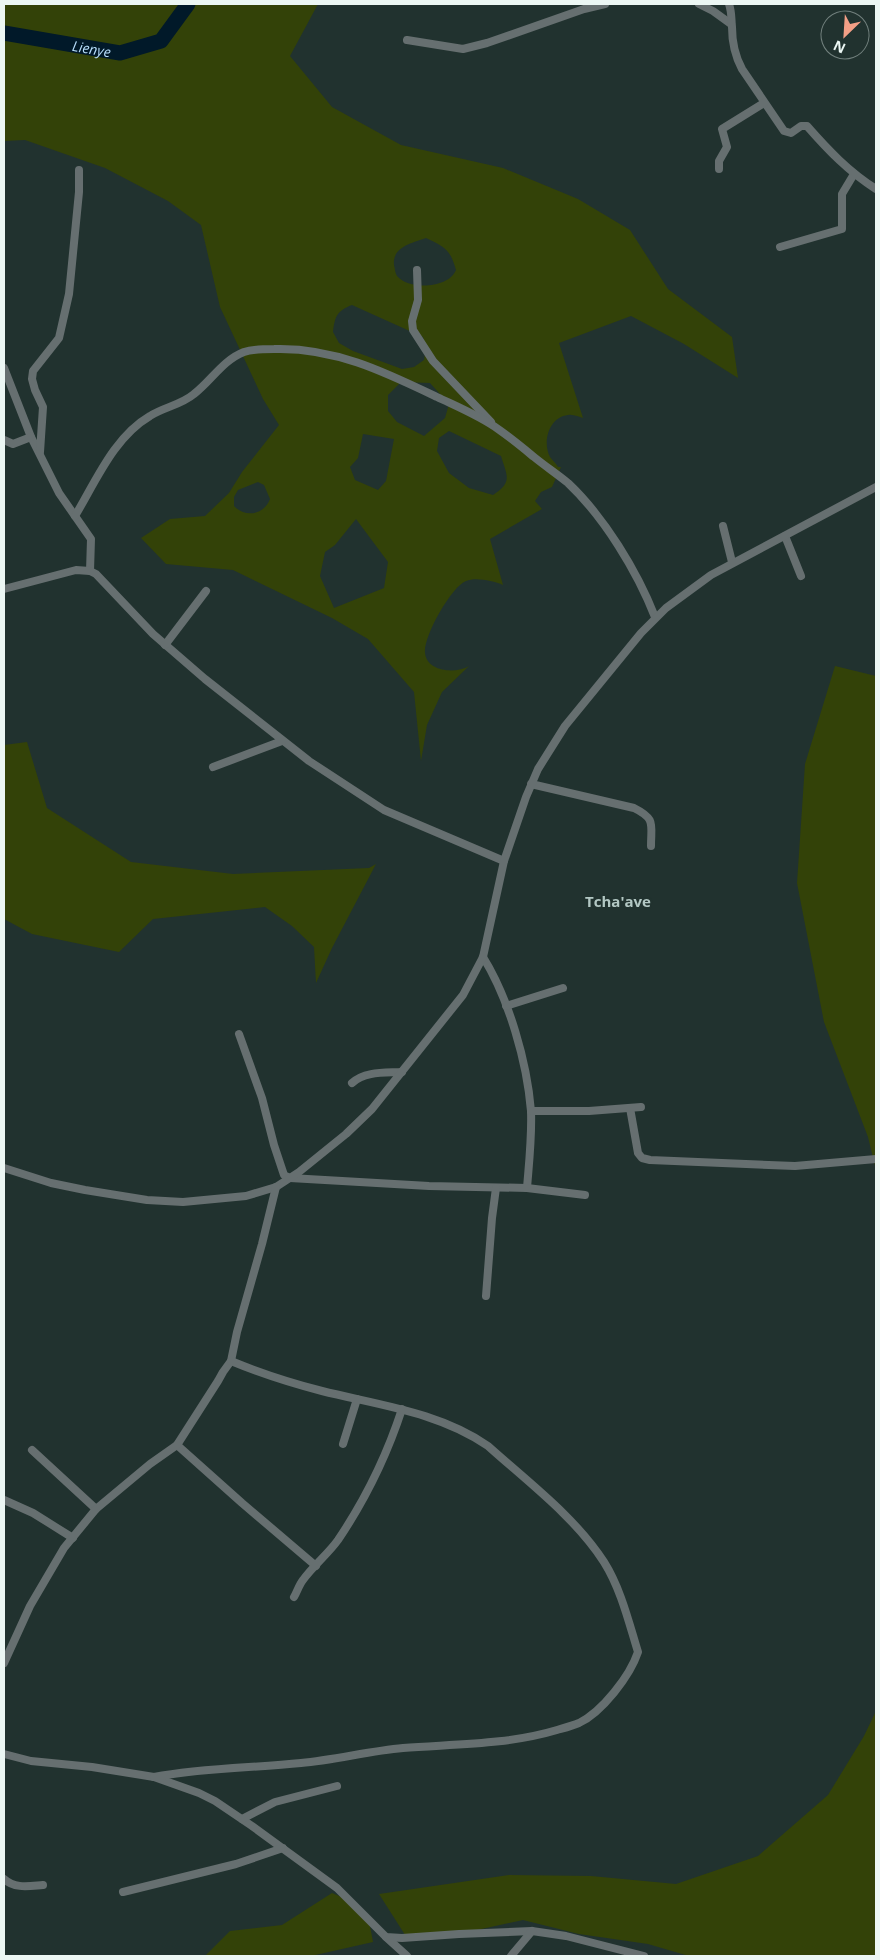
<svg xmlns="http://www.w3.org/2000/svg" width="880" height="1960" font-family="'Open Sans',sans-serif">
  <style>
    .green { fill: #334208; fill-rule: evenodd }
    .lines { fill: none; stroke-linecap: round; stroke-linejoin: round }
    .river { stroke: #011929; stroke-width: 15 }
    .minor { stroke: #666f70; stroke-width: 8 }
    .labels { text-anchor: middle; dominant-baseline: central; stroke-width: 4; stroke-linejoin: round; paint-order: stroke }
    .water-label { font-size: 14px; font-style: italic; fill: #b6ddfa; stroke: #21322f }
    .quarter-label { font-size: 15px; font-weight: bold; fill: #b3c8c4; stroke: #21322f }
  </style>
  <rect width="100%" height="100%" fill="#21322f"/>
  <g class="green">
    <path d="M4 4H318L290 56 332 107 401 145 503 168 578 199 630 230 668 289 732 337 738 378 684 344 631 316 559 343 583 418C579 417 573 414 568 415 549 417 542 442 550 457 552 460 556 463 558 467H561L552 487 541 492 535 501 542 509 490 539 503 585C493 581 476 577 466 581 451 587 423 637 425 653 427 672 456 674 469 666L442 692 427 725 421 761 414 692 368 639 332 618 233 570 166 564 141 538 170 519 205 516 229 493 242 472 279 425 263 399 220 307 201 225 168 201 105 168 25 140 4 141ZM426 238C445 247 450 249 456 270 449 288 410 291 397 276 395 273 395 269 394 265 392 247 412 243 426 238ZM352 305 423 337 426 348 424 360 414 367 402 369 353 351 339 343 333 332C335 316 337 311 352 305ZM401 382 430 383 449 404 445 418 424 436 397 422 388 411V395ZM449 431 501 456C507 476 513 482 493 495L469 488 449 473 437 451 439 438ZM363 434 394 439 386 481 378 490 355 480 350 467 358 458ZM258 482 264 485 270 499C264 515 245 518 234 506V497L238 490ZM356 519 388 562 384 588 334 608 320 576 325 552 335 545Z"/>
    <polygon points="835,666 876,676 876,1170 868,1137 824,1022 797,883 805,764"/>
    <polygon points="27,742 47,808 131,862 233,874 369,868 376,864 332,948 316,983 314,947 292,926 265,907 153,919 119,952 32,934 4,919 4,745"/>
    <polygon points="876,1711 876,1956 689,1956 648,1944 579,1934 523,1920 477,1930 407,1938 379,1894 509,1875 591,1876 676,1884 758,1856 828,1795 864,1736"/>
    <path d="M332 1893C362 1906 368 1908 373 1942L311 1956H205L230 1931 282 1925Z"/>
  </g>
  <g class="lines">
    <path class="river" id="s1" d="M4 33 120 53 161 41 188 4"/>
    <g class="minor">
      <polyline points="699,4 713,11 731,24"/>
      <path d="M729 4C732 13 731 18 732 27 732 42 735 56 742 69L784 131 791 133 801 126H807C828 150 849 172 876 189"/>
      <polyline points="407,40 463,49 487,43 584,9 605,4"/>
      <polyline points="719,169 719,161 727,147 722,129 764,103"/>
      <polyline points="780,247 842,229 842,194 854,174"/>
      <polyline points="417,270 418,300 412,321 413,330 433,361 491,422"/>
      <polyline points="4,368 31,437 59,493 91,539 90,571"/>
      <polyline points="4,440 13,444 31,437"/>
      <polyline points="40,452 43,407 35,390 32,379 33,371 59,338 69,294 79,192 79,170"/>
      <path d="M75 516C96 481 114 437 150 416 164 407 181 405 194 394 211 381 223 360 244 352 253 349 264 349 274 349 334 347 385 372 437 397 458 407 480 416 498 429 511 438 523 448 534 457 545 466 557 474 568 483 604 517 637 571 655 617"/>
      <polyline points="723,526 732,562"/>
      <polyline points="785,536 801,576"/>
      <polyline points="4,589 76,570 90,571 96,574 153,634 205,679 309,761 384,810 504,861"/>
      <polyline points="165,645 206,591"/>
      <polyline points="213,767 282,741"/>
      <path d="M531 784 634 808C656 819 651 824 651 846"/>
      <path d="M483 957C509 999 527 1062 531 1111 532 1137 529 1163 527 1188"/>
      <polyline points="506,1006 563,988"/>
      <polyline points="239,1034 262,1098 274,1145 284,1175 290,1178 429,1186 527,1188 585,1195"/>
      <path d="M352 1083C365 1071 385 1073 402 1072"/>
      <polyline points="630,1108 638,1153 642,1158 650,1160 795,1166 876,1159"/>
      <polyline points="531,1111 589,1111 641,1107"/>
      <polyline points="4,1168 51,1183 85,1190 147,1200 183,1202 246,1196 276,1187 299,1172 346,1134 372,1109 463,995 483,957 504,861 526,797 538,769 565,726 641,633 666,608 711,575 876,487"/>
      <polyline points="486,1296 492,1218 496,1188"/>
      <polyline points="343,1444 357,1399"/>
      <polyline points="177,1445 242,1503 316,1566"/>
      <polyline points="32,1450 96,1509"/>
      <polyline points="4,1500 33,1513 73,1538"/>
      <path d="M294 1597C297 1592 299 1585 303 1580 313 1566 328 1554 338 1540 365 1500 387 1455 402 1409"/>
      <polyline points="4,1663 30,1606 64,1548 96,1509 150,1464 177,1445 218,1381 223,1372 231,1361 237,1332 262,1244 276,1187"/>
      <polyline points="4,1754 31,1761 92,1767 154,1777 199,1793 215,1801 252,1826 337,1888 386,1937 402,1938 459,1934 532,1931 566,1936 644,1956"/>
      <path d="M154 1777C202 1768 252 1768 301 1763 335 1760 369 1751 403 1748 454 1744 507 1745 557 1730 564 1728 572 1726 579 1723 602 1712 630 1676 638 1652 629 1623 621 1589 604 1562 575 1517 528 1482 488 1446 439 1412 378 1405 322 1391 291 1383 260 1373 231 1361"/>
      <polyline points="242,1819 275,1802 337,1786"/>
      <path d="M4 1879C15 1889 29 1886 43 1885"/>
      <polyline points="123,1892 236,1864 283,1848"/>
      <polyline points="386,1937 407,1956"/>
      <polyline points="511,1956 532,1931"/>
    </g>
  </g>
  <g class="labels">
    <g class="water-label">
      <text stroke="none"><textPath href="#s1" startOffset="89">Lienye</textPath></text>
    </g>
    <g class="quarter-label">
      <text x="618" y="901">Tcha'ave</text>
    </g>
  </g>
  <rect width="880" height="1960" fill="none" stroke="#ecf7f4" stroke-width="10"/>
  <g transform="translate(845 35) rotate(205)"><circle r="24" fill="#21322f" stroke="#72817e"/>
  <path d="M0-4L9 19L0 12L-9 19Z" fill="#f39f86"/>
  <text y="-8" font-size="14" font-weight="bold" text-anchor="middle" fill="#ecf7f4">N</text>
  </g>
</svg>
